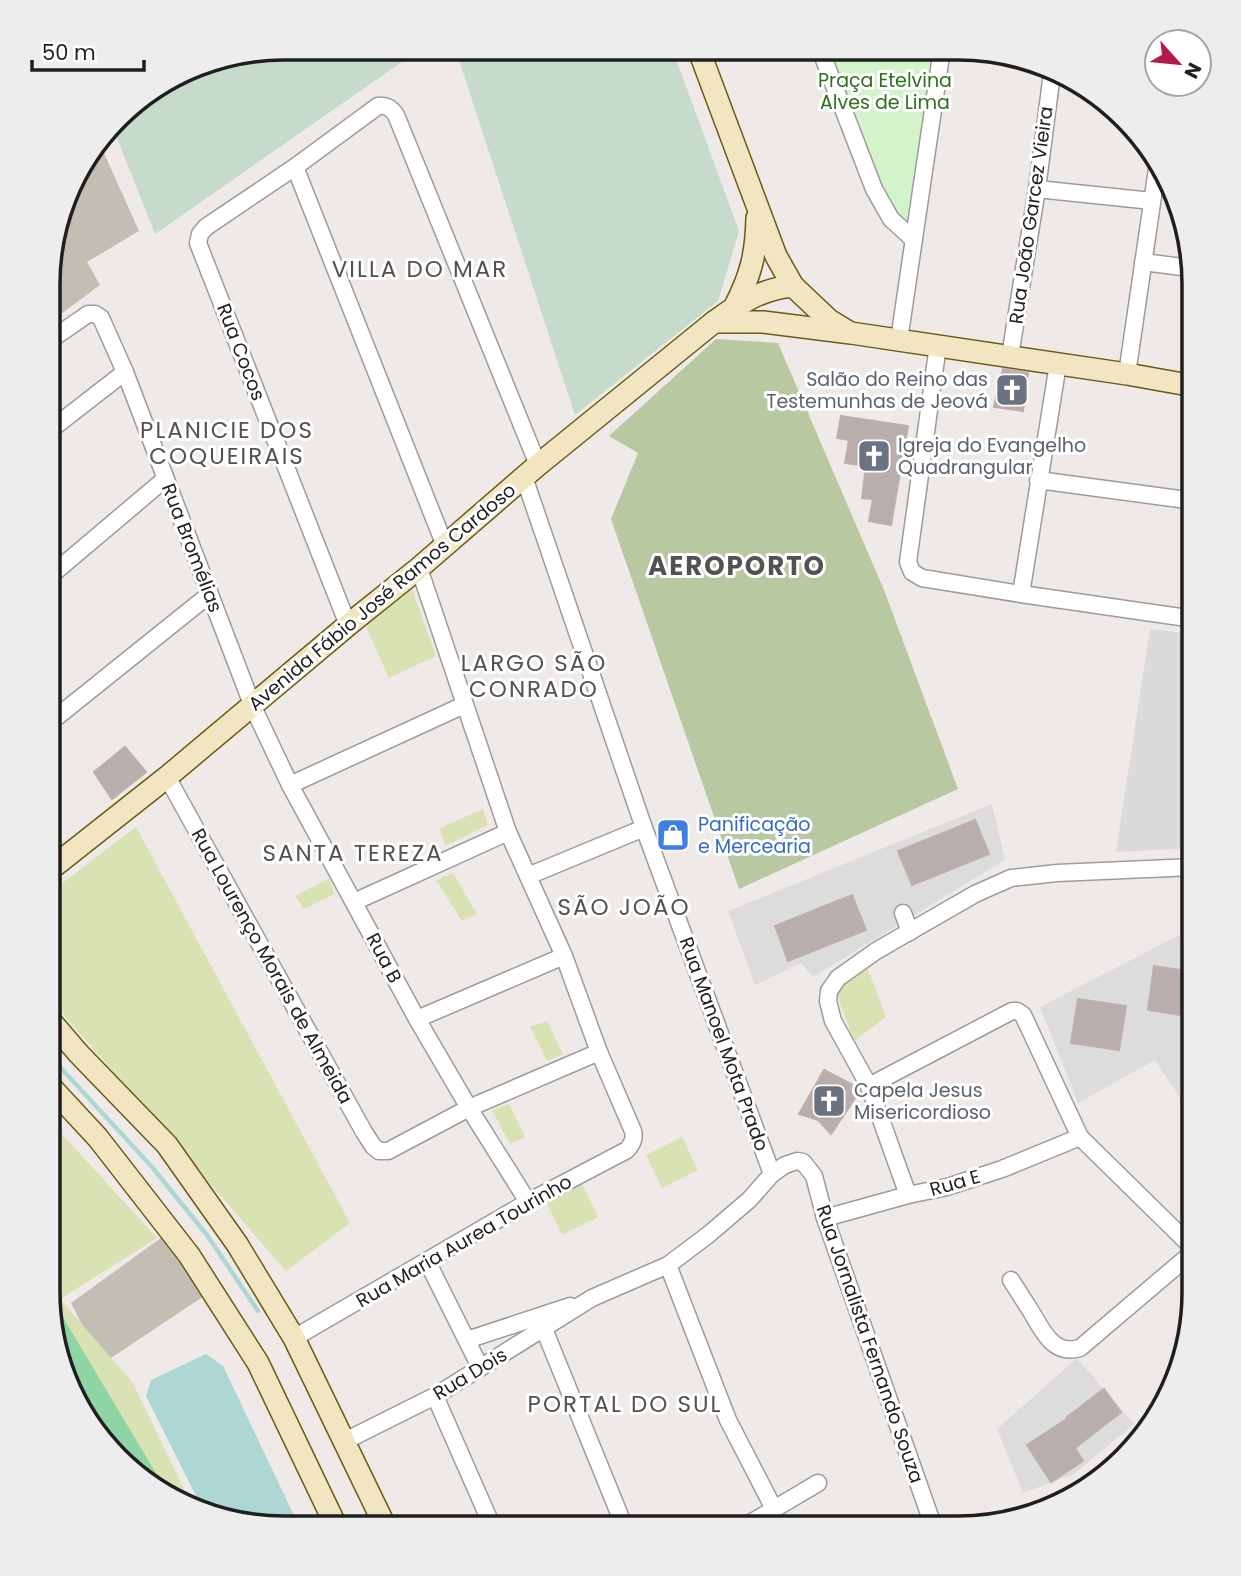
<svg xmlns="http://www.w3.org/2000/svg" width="1241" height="1576" font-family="Poppins,sans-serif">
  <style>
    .residential { fill: #dddcdd }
    .construction { fill: #c2beb3 }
    .grass { fill: #d8e2b3 }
    .forest { fill: #b8c9a1 }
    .wetland { fill: #c6dbcb }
    .park { fill: #d3f3ca }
    .pitch { fill: #8fd4a5 }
    .parking { fill: #dbdbdb }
    .water { fill: #add7d4 }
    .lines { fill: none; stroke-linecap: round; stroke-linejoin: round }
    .stream { stroke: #add7d4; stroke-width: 4.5 }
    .building { fill: #b8afad; stroke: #bfaeab; stroke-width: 2 }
    .street-casing { stroke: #9c9c9c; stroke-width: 19 }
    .secondary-casing { stroke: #6a5a13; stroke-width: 24 }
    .street { stroke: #fff; stroke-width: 16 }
    .secondary { stroke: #f2e6c2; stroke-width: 21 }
    .labels { text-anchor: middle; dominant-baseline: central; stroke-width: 6; stroke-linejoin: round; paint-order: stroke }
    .park-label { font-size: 19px; fill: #2c711a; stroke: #fff }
    .street-label { font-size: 19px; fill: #1f1f1f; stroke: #fff }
    .worship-label { font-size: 19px; fill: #5b616d; stroke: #fff; text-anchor: start }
    .shop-label { font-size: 19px; fill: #366cbe; stroke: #fff; text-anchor: start }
    .quarter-label { font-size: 23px; letter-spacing: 2px; fill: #525252; stroke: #fff }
    .district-label { font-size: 26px; font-weight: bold; letter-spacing: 2px; fill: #525252; stroke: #fff }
    .rim { fill: none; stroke: #1f1f1f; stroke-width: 3.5 }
  </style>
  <rect width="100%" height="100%" fill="#efeae7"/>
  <g class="residential">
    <polygon points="992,804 1005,860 813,977 801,963 755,985 728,911"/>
    <polygon points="1193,928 1193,1118 1155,1060 1078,1103 1040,1007"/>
    <polygon points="1077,1358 1134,1424 1074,1474 1023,1493 997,1429"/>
  </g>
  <g class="construction">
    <polygon points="99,142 139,231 87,262 100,285 49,323 49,253 79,166"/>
    <polygon points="165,1235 204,1296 102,1364 71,1303"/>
  </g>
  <g class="grass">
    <polygon points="412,589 436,656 389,678 366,627"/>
    <polygon points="483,809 488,825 445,846 440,828"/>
    <polygon points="136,827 350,1223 286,1271 48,997 48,894"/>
    <polygon points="453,873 477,914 462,921 436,880"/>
    <polygon points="330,878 334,894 304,909 295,896"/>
    <polygon points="868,969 886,1017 854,1041 836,992 840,983"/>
    <polygon points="547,1021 563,1054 547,1061 530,1027"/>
    <polygon points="509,1104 525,1137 510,1144 492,1110"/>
    <polygon points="48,1119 157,1238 60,1299 133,1383 190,1502 153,1489 79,1410 47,1293"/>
    <polygon points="682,1137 698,1170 662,1188 646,1155"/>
    <polygon points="582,1184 598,1217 562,1235 546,1202"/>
  </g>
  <polygon class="forest" points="716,339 778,343 884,590 958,789 739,889 611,519 638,453 609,436"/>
  <g class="wetland">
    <polygon points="284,47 422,48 155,234 112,125 128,106 207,60"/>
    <polygon points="455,48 672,48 739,231 718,301 575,415"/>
  </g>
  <polygon class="park" points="830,49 934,49 907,221 887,206 861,154"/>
  <polygon class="pitch" points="61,1314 169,1495 153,1489 79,1410 54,1318"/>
  <polygon class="parking" points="1150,629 1194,634 1193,848 1116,852"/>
  <polygon class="water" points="206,1354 223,1366 300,1528 268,1528 201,1506 146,1396 151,1380"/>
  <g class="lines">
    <polyline class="stream" points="48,1054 152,1167 207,1235 258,1311"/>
  </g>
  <g class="building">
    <polygon points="1003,369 1028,373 1023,411 994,407"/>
    <polygon points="841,416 908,426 891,525 869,521 873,499 862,498 866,466 845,463 849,440 837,438"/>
    <polygon points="125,747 146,772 112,799 94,772"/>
    <polygon points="975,820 989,854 912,885 898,851"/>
    <polygon points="852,895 866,930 788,961 775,926"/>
    <polygon points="1154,966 1193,972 1193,1017 1148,1010"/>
    <polygon points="1078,999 1126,1006 1119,1050 1071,1043"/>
    <polygon points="824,1070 857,1087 860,1091 831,1134 818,1120 799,1114"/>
    <polygon points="1104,1389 1121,1412 1075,1448 1083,1461 1051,1482 1027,1445 1068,1418 1067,1417"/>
  </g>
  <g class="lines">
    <defs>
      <g id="street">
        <polyline points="820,49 874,189 891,219 914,240"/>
        <polyline points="295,167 445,546"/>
        <polyline points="1037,189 1152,201"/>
        <polyline points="1143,262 1190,268"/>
        <polyline points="899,340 942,49"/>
        <polyline points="49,341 88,314 95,314 101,318 125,372 253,707 290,785 417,1019 469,1108 528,1202"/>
        <polyline points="938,345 908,562 912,572 922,578 1021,594 1194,619"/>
        <polyline points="1010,356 1037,189 1052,73"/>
        <polyline points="1127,374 1158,162"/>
        <polyline points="49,431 125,372"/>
        <polyline points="524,477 644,828 772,1174"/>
        <polyline points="1038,480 1194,501"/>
        <polyline points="49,577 165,479"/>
        <polyline points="1021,594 1058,364"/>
        <path d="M348 625 198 243 200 234 206 227 295 167 378 106C387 105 391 108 396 115L538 465"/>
        <polyline points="48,724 210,594"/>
        <polyline points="167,777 364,1132 373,1146 379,1151 388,1151 469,1108 599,1052"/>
        <polyline points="290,785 464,705"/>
        <polyline points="528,876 644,828"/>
        <polyline points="354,902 508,832"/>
        <polyline points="903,913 910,932"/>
        <polyline points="417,1019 564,956"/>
        <polyline points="869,1086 1012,1011 1017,1011 1023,1015 1080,1137 1193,1248"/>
        <polyline points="908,1195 869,1086 833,1021 828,1001 829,991 838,978 876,951 975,894 1011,878 1057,873 1193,867"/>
        <polyline points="825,1218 908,1195 947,1187 1002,1169 1080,1137"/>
        <polyline points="427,1261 480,1367"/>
        <polyline points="668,1265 728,1420 774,1509"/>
        <path d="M1011 1280C1018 1291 1025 1302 1032 1313 1043 1332 1054 1356 1080 1348L1193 1252"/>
        <polyline points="544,1329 625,1528"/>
        <path d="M294 1338 528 1202 627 1150C632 1144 635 1139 633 1131L599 1052 564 956 508 832 419 568"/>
        <polyline points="467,1340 570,1306"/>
        <polyline points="435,1396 493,1528"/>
        <polyline points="343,1442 435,1396 592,1298 668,1265 708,1235 749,1200 772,1174 785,1165 797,1161 803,1162 814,1176 825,1218 934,1528"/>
        <polyline points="742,1528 818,1483"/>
      </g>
      <g id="secondary">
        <polyline points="698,48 776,256 793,286 829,320 847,331"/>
        <path d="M734 308C751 275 756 255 757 218"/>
        <polyline points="714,322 763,322 851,333 1127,374 1194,386"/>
        <path d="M48 871 167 777 348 625 419 568 538 465 714 322C740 303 761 289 793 286"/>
        <polyline points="48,1018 79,1054 167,1145 237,1244 294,1338 386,1528"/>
        <polyline points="48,1084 98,1138 189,1255 258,1363 337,1528"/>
      </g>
    </defs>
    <use href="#street" class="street-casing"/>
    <use href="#secondary" class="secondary-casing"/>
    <use href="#street" class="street"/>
    <use href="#secondary" class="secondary"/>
  </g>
  <defs>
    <symbol id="church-square" viewBox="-11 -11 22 22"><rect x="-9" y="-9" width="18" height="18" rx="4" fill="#6b7280" stroke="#fff"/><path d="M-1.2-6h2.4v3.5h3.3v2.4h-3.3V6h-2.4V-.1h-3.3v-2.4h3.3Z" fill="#fff"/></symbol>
    <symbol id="shop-square" viewBox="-11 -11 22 22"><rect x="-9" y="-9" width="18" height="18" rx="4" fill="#3f7fe0" stroke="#fff"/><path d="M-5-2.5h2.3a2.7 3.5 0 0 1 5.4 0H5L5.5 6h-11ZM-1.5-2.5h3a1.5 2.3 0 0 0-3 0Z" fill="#fff"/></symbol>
  </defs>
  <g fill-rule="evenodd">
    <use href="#church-square" x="993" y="371" width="38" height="38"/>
    <use href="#church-square" x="855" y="437" width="38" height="38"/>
    <use href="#shop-square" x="654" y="816" width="38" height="38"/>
    <use href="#church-square" x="810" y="1082" width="38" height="38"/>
  </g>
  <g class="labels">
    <g class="park-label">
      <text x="885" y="80">Praça Etelvina<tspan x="885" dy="22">Alves de Lima</tspan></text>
    </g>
    <g class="street-label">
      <text transform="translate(1031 215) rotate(-82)">Rua João Garcez Vieira</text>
      <text transform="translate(241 352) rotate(69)">Rua Cocos</text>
      <text transform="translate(192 548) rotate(69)">Rua Bromélias</text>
      <text transform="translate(382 597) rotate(-40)">Avenida Fábio José Ramos Cardoso</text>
      <text transform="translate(384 958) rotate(62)">Rua B</text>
      <text transform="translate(272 966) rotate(61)">Rua Lourenço Morais de Almeida</text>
      <text transform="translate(724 1044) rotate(70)">Rua Manoel Mota Prado</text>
      <text transform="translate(955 1183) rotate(-16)">Rua E</text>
      <text transform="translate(464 1241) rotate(-30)">Rua Maria Aurea Tourinho</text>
      <text transform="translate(870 1344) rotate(71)">Rua Jornalista Fernando Souza</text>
      <text transform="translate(470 1374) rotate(-31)">Rua Dois</text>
    </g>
    <g class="worship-label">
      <text x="988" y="379" text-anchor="end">Salão do Reino das<tspan x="988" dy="22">Testemunhas de Jeová</tspan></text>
      <text x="898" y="445">Igreja do Evangelho<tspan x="898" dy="22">Quadrangular</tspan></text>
      <text x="854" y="1090">Capela Jesus<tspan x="854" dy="22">Misericordioso</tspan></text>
    </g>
    <g class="shop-label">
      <text x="698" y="824">Panificação<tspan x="698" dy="22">e Mercearia</tspan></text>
    </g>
    <g class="quarter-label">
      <text x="420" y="269">VILLA DO MAR</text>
      <text x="227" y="430">PLANICIE DOS<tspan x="227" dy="26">COQUEIRAIS</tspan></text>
      <text x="534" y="663">LARGO SÃO<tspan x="534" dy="26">CONRADO</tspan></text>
      <text x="353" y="853">SANTA TEREZA</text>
      <text x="624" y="907">SÃO JOÃO</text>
      <text x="625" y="1404">PORTAL DO SUL</text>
    </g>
    <g class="district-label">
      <text x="737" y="566">AEROPORTO</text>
    </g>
  </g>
  <path d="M0 0H1241V1576H0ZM284 60H958A224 224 0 0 1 1182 284V1292A224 224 0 0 1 958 1516H284A224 224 0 0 1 60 1292V284A224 224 0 0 1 284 60Z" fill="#ededed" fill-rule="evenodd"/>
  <path class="rim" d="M284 60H958A224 224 0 0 1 1182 284V1292A224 224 0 0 1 958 1516H284A224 224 0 0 1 60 1292V284A224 224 0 0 1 284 60Z"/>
  <g transform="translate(1178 63) rotate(117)"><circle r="33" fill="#ffffff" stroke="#a5a5a5" stroke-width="2"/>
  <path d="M0-5L12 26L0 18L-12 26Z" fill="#b51947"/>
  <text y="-10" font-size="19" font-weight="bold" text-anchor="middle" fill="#1f1f1f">N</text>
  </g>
  <path d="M32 60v10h112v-10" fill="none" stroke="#1f1f1f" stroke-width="3.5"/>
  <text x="42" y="60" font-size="21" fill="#1f1f1f" stroke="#ffffff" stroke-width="5" paint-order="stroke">50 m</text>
</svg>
